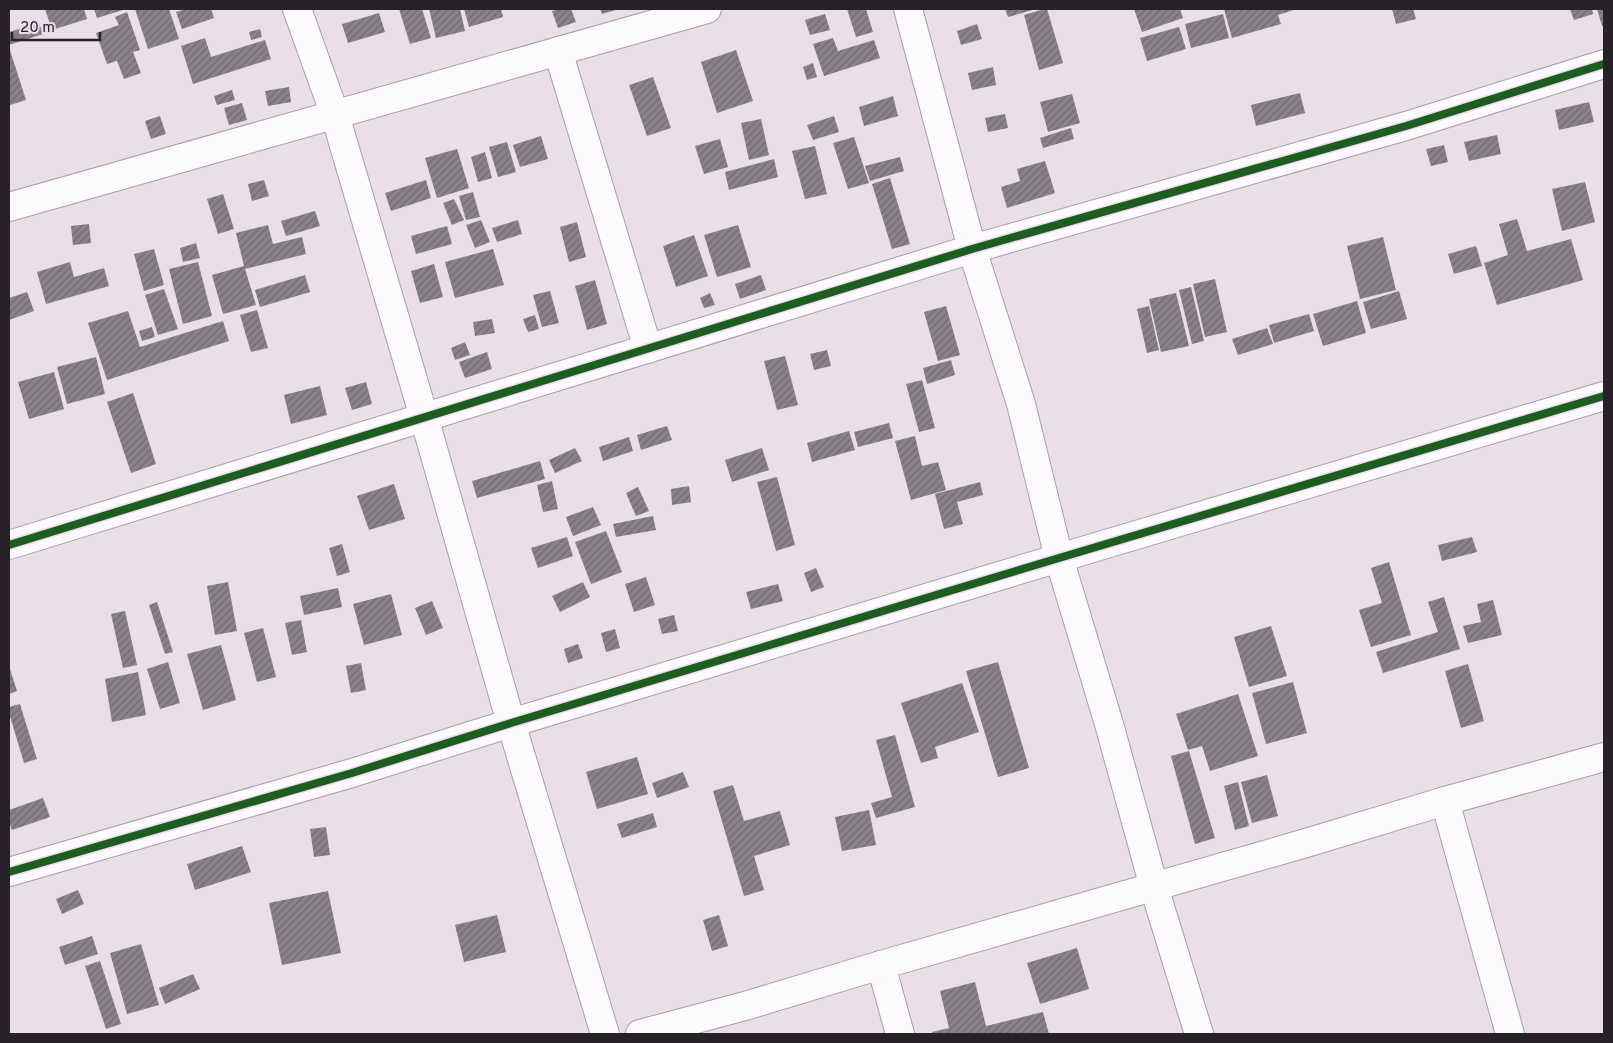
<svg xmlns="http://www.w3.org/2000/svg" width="1613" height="1043" font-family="Overpass,sans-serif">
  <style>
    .building { fill: url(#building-hatch) }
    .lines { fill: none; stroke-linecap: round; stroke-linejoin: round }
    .minor-casing { stroke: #a59da5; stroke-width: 30 }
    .minor { stroke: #fcfafc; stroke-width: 28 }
    .cycleway-casing { stroke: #efdaed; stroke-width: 11 }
    .cycleway { stroke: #1b5e20; stroke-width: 8 }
  </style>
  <defs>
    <pattern id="building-hatch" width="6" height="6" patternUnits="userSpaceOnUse" patternTransform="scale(1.25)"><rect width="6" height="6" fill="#8a8289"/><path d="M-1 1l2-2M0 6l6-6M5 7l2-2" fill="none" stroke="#716a70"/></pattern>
  </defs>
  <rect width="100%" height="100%" fill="#eadfe9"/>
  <g class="building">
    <polygon points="45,9 84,9 87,19 52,30"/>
    <polygon points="94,9 126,9 97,18"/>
    <polygon points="135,9 169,9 179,39 148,49"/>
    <polygon points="186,9 211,9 214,18 182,29 176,12"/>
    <polygon points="399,9 422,9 431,38 410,44"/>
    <polygon points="429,9 460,9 465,31 436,38"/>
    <polygon points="464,9 501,9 503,17 469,27"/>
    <polygon points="559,9 571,9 576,22 558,28 552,11"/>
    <polygon points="600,9 619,9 602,14"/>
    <polygon points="847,9 866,9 873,32 856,37"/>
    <polygon points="1005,9 1036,9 1008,17"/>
    <polygon points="1045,9 1047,9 1063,63 1039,70 1024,15"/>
    <polygon points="1134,9 1180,9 1183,18 1142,32"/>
    <polygon points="1224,9 1297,9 1278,15 1281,24 1232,38"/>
    <polygon points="1392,9 1413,9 1416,19 1396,24"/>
    <polygon points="1570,9 1592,9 1593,14 1574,20"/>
    <polygon points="1597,9 1604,9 1604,26 1602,26"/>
    <polygon points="127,12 140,50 133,52 141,73 124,79 117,61 107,64 96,33 119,25 115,17"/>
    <polygon points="379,13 385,32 348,43 342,24"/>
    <polygon points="825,14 830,30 810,35 805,20"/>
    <polygon points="1223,14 1229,38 1191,48 1185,24"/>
    <polygon points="39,23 43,34 9,45 9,32"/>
    <polygon points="977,24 982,39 961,45 957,31"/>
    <polygon points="1179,27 1186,49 1147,61 1140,38"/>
    <polygon points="260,29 262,37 251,40 249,32"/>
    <polygon points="205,38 211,57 265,40 271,59 193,84 181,46"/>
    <polygon points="833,38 838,51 874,40 880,58 824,76 813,44"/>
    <polygon points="9,47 26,100 10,105 9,101"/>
    <polygon points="736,50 753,101 717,113 701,62"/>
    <polygon points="813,63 817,77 807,80 803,67"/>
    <polygon points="993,67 996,85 972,90 968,73"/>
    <polygon points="653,77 671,128 647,136 629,85"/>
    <polygon points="289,87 291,102 268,106 265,91"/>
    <polygon points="232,90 235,100 217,105 214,96"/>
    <polygon points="1300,93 1305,113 1256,126 1251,105"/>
    <polygon points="1072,94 1080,123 1048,132 1040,102"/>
    <polygon points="893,96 898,116 864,126 859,107"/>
    <polygon points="1589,102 1594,122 1559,130 1555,110"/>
    <polygon points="242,103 247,120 229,125 224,108"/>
    <polygon points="1005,114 1008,128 988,132 985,118"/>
    <polygon points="160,116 166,134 151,139 145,121"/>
    <polygon points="834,116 839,132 813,140 807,125"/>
    <polygon points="761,119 769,155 749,160 741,123"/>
    <polygon points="1071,128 1074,139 1043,148 1040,138"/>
    <polygon points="1497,135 1501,154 1469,161 1464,142"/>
    <polygon points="541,136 548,159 520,167 513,145"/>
    <polygon points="854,137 869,183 848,189 833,143"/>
    <polygon points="720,139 728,167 704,174 695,146"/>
    <polygon points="507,142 516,172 498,177 489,147"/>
    <polygon points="1444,145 1448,162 1431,166 1426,149"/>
    <polygon points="815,146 827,194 805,199 792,151"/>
    <polygon points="457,149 469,188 437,198 425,158"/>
    <polygon points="485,152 492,178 478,182 471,157"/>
    <polygon points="900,157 904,171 870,181 865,166"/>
    <polygon points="774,159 778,177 729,190 725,172"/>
    <polygon points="1045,161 1055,193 1007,208 1001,187 1020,181 1017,169"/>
    <polygon points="890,178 910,244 892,249 872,184"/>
    <polygon points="264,180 269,196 252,201 248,184"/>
    <polygon points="426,180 431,198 391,211 385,193"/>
    <polygon points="1585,182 1595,222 1562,231 1552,189"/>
    <polygon points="473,192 480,217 466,220 459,196"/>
    <polygon points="223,194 234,229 218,234 207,199"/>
    <polygon points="454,199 464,220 452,225 443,203"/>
    <polygon points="315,211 320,226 286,236 281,221"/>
    <polygon points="1517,219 1527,251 1571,239 1583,280 1497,305 1484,263 1508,255 1499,224"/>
    <polygon points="481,220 490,242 475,248 466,225"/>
    <polygon points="518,220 522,234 497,242 492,228"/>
    <polygon points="577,222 586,257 569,262 560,227"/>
    <polygon points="89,224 91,243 73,245 71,226"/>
    <polygon points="268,225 273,244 302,237 306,254 245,269 256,305 223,314 212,275 244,266 236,233"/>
    <polygon points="738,225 751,267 717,277 704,235"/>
    <polygon points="447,226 452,244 416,254 411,236"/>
    <polygon points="694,235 708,276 676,287 663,246"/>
    <polygon points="1383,237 1396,290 1360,299 1347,246"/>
    <polygon points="196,243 200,258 183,262 180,248"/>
    <polygon points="1476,246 1482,266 1454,274 1448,254"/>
    <polygon points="154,249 164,285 144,291 134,254"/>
    <polygon points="493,249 504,285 455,298 445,262"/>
    <polygon points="70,262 74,277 104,268 109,286 46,304 37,272"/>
    <polygon points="198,262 212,316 183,324 169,269"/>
    <polygon points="434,264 443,297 420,303 411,271"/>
    <polygon points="305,275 310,292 260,307 255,290"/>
    <polygon points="761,275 766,290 740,299 735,284"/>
    <polygon points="1215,279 1227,332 1205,337 1193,284"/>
    <polygon points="595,280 607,324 587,330 575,286"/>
    <polygon points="1191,287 1204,341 1192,344 1179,290"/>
    <polygon points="164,289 178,329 158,335 145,295"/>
    <polygon points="550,291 559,323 542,327 533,295"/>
    <polygon points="1399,291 1407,319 1371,329 1363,302"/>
    <polygon points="27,292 34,311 9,320 9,298"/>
    <polygon points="710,293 715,305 704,308 700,298"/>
    <polygon points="1176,293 1189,346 1161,352 1149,299"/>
    <polygon points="1357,301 1366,333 1323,346 1313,314"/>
    <polygon points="946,306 960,355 938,361 924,312"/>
    <polygon points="1149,306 1159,350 1147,353 1137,309"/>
    <polygon points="257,310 268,348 251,352 240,315"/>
    <polygon points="128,311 140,347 223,321 229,341 107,380 88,323"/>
    <polygon points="1309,314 1314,331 1274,343 1269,325"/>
    <polygon points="535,315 539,329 528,332 523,319"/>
    <polygon points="492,319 495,333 475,336 473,322"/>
    <polygon points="152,327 155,337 142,341 139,331"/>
    <polygon points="1267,328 1273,344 1238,355 1232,339"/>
    <polygon points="465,342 470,355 455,360 451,348"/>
    <polygon points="827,350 831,366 814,370 810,354"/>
    <polygon points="487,352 492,369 465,378 459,362"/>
    <polygon points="785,356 798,405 777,410 764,361"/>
    <polygon points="96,357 105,394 67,404 57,367"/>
    <polygon points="951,360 955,375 927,384 923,368"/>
    <polygon points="54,372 64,409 29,419 18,382"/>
    <polygon points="922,380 935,428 919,432 906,384"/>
    <polygon points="366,382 372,404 352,410 345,388"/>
    <polygon points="320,386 327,415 291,424 284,395"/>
    <polygon points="133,393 156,464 131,473 107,402"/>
    <polygon points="889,423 893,438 858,447 854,432"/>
    <polygon points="667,426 672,440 641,450 637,435"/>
    <polygon points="849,431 855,450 812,462 807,443"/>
    <polygon points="915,436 922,466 938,462 946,490 911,500 895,441"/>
    <polygon points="629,437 633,451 603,461 599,447"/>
    <polygon points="575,448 582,461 555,473 549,460"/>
    <polygon points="762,448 769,470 732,482 725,460"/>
    <polygon points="540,461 545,479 477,498 472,481"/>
    <polygon points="777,477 795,545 776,551 757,482"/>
    <polygon points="552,481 558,509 543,512 537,485"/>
    <polygon points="980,482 983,495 957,502 963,524 944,529 935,494"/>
    <polygon points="394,484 405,519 369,530 357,496"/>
    <polygon points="689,486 691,502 672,505 671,489"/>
    <polygon points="638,487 649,511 636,516 626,493"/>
    <polygon points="593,507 601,525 573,536 566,517"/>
    <polygon points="653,516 656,530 616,537 613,524"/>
    <polygon points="606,531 622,572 591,584 575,542"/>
    <polygon points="567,537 573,556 538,568 531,548"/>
    <polygon points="1472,537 1477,552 1442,561 1438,545"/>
    <polygon points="342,544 350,572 337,576 329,548"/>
    <polygon points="1389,562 1411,635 1371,647 1359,610 1382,603 1371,568"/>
    <polygon points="816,568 824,587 811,592 804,573"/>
    <polygon points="646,577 655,605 634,612 625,584"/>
    <polygon points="228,582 237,631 215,635 207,586"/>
    <polygon points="583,582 590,597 560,612 552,596"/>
    <polygon points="778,584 783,601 751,609 746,592"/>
    <polygon points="338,588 342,607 304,615 300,596"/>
    <polygon points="391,594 402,635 364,645 353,604"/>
    <polygon points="1444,597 1460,649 1383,673 1376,652 1438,632 1428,602"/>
    <polygon points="1493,600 1502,635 1468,643 1463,626 1481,622 1477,604"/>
    <polygon points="432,601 443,628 426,635 415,608"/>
    <polygon points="157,602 173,652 165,654 149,605"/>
    <polygon points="125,611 137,665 123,668 111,614"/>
    <polygon points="674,615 678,631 662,634 658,619"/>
    <polygon points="301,620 307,652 292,655 285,623"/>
    <polygon points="1271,626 1287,676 1249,687 1234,637"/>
    <polygon points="263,628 276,677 257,682 244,633"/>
    <polygon points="615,629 620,648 606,652 601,633"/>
    <polygon points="578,644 583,658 568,663 564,649"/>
    <polygon points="221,645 236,700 203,710 187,654"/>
    <polygon points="168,662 180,703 160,709 147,669"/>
    <polygon points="998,662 1029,768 998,777 966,671"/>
    <polygon points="361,663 366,690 351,693 346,666"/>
    <polygon points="1468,664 1484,721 1461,728 1445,671"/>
    <polygon points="9,666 17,691 9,694"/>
    <polygon points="138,672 146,715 112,722 105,679"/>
    <polygon points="1293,682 1307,733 1266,744 1252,693"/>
    <polygon points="962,683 979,732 935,747 938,758 921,763 901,703"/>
    <polygon points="1238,694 1258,756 1210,771 1202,746 1188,750 1176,714"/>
    <polygon points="20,704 37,759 24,763 9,713 9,707"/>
    <polygon points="895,735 915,807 876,818 871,803 892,797 876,740"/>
    <polygon points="1189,751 1215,838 1195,844 1171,756"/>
    <polygon points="637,757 648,794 597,809 586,772"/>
    <polygon points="683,772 689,787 657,798 652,783"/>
    <polygon points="1267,775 1278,816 1252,823 1241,782"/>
    <polygon points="1238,782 1249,826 1235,830 1224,786"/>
    <polygon points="733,785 744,821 780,811 790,845 754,856 764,890 744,896 713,791"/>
    <polygon points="43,798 50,817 12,830 9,822 9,810"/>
    <polygon points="869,810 876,845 842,851 835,817"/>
    <polygon points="653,813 657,827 622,838 617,824"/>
    <polygon points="326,827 330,855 314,857 310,829"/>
    <polygon points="242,846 251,872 195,890 187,864"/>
    <polygon points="78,890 84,904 62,914 56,899"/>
    <polygon points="328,891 341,953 282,965 269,903"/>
    <polygon points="497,915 506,952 464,962 455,925"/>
    <polygon points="719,915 728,946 712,951 703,920"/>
    <polygon points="92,936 98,954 65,965 59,947"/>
    <polygon points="141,944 159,1005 127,1014 110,953"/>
    <polygon points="1077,948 1089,989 1040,1004 1027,963"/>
    <polygon points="100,961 121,1024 106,1029 85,966"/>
    <polygon points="193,974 200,989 165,1004 159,988"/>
    <polygon points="975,982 986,1026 1043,1012 1049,1034 933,1034 932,1032 949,1028 940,991"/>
  </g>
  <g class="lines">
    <defs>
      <g id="minor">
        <polyline points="297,9 335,115 424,417 511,723 605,1034"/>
        <polyline points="908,9 972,249 1021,404 1059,558 1109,724 1154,887 1199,1034"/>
        <polyline points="558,51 648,349"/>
        <polyline points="9,207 707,9"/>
        <polyline points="9,545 972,249 1406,126 1604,64"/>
        <polyline points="1445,801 1510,1034"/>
        <polyline points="9,872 352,773 511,723 1059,558 1604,396"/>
        <polyline points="881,965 900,1034"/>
        <polyline points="640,1034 745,1006 881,965 1306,843 1445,801 1604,757"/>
      </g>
    </defs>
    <use href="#minor" class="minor-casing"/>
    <use href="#minor" class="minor"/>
    <defs>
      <g id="cycleway">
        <polyline points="9,545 972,249 1406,126 1604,64"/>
        <polyline points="9,872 352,773 511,723 1059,558 1604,396"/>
      </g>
    </defs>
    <use href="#cycleway" class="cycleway-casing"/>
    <use href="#cycleway" class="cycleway"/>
  </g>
  <rect width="1613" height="1043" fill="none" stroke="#282128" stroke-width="20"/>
  <path d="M12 32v8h88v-8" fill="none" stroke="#282128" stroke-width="2.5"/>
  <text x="20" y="32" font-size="15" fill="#282128" stroke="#efdaed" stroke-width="4" paint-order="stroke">20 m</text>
</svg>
